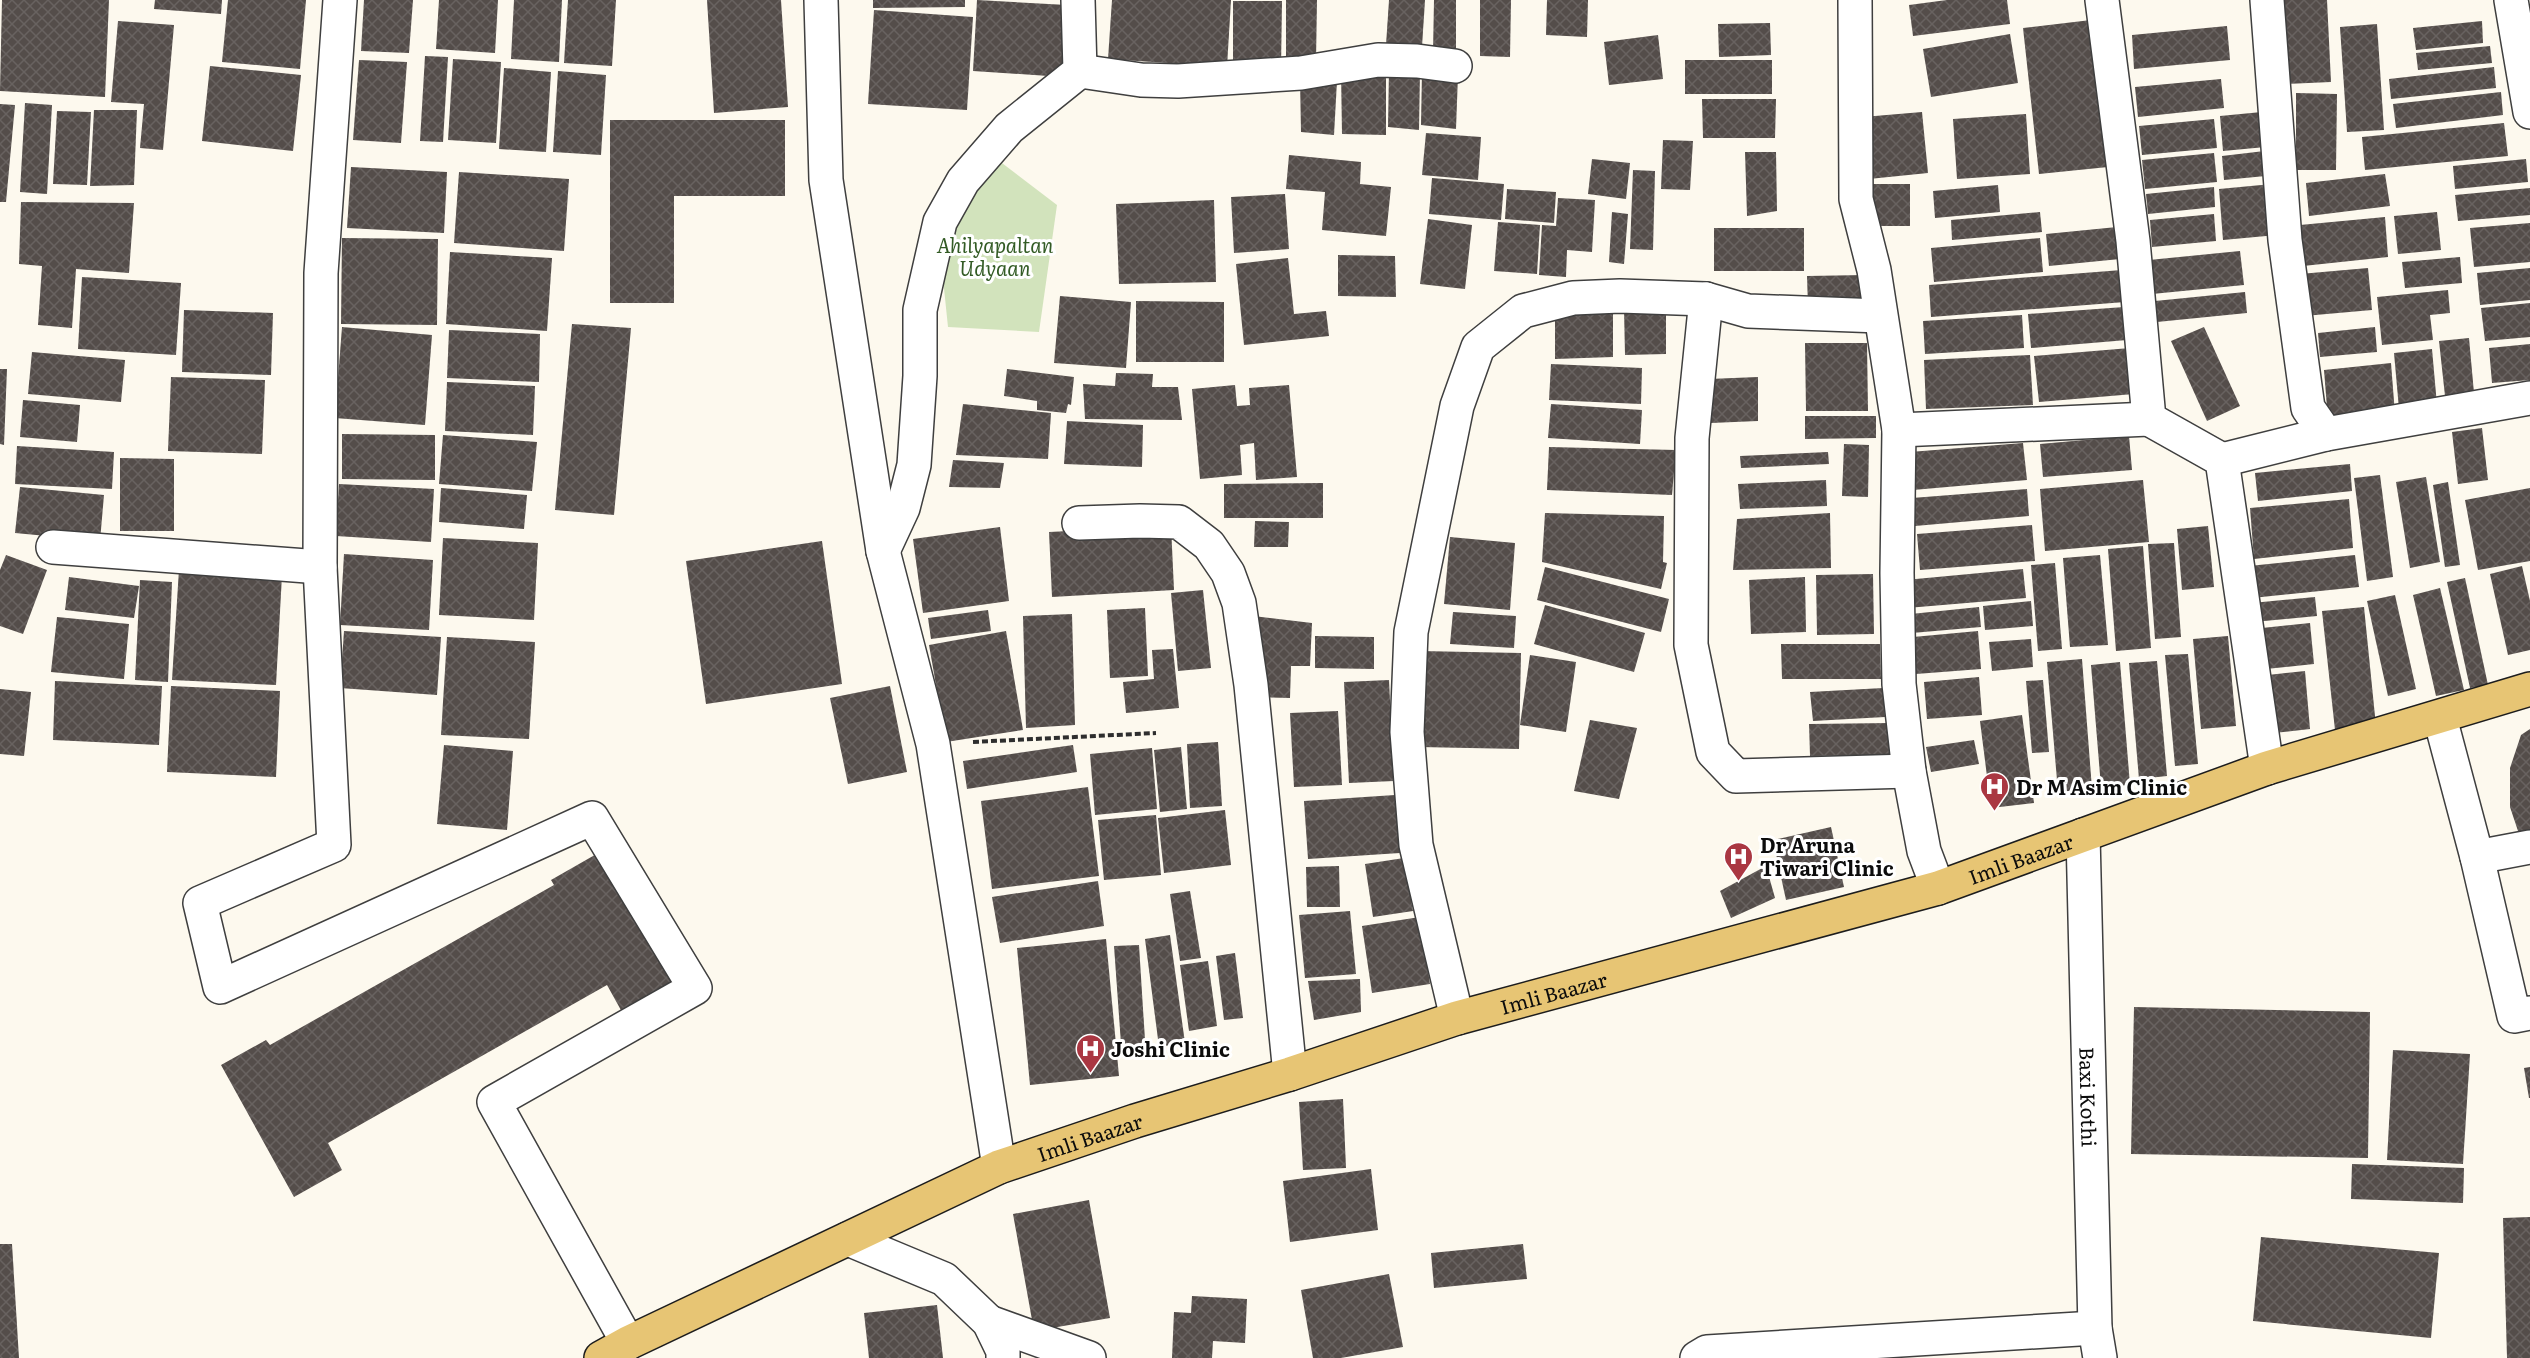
<svg xmlns="http://www.w3.org/2000/svg" width="2530" height="1358" font-family="Literata,serif">
  <style>
    .park { fill: #d2e3bc }
    .building { fill: url(#building-cross-hatch) }
    .lines { fill: none; stroke-linecap: round; stroke-linejoin: round }
    .minor-casing { stroke: #3f3f3f; stroke-width: 36 }
    .major-casing { stroke: #1d1d1d; stroke-width: 36 }
    .path { stroke: #2e2e2e; stroke-width: 4; stroke-dasharray: 6 3; stroke-linecap: butt }
    .minor { stroke: #fff; stroke-width: 33 }
    .major { stroke: #e7c574; stroke-width: 33 }
    .labels { text-anchor: middle; dominant-baseline: central; stroke-width: 6; stroke-linejoin: round; paint-order: stroke }
    .park-label { font-size: 20px; font-style: italic; fill: #335b25; stroke: #fff }
    .poi-label { font-size: 20px; font-weight: bold; fill: #0c0c0c; stroke: #fff; text-anchor: start }
    .street-label { font-size: 20px; fill: #0c0c0c; stroke: #fff }
  </style>
  <defs>
    <pattern id="building-cross-hatch" width="8" height="8" patternUnits="userSpaceOnUse" patternTransform="scale(1.5)"><rect width="8" height="8" fill="#544d4a"/><path d="M0 0l8 8M0 8l8-8" fill="none" stroke="#686260"/></pattern>
  </defs>
  <rect width="100%" height="100%" fill="#fdf9ee"/>
  <polygon class="park" points="998,160 1057,205 1039,332 948,327 939,240"/>
  <g class="building">
    <polygon points="2,0 109,0 105,97 0,91"/>
    <polygon points="155,0 222,0 221,14 154,9"/>
    <polygon points="228,0 306,0 300,69 222,62"/>
    <polygon points="364,0 413,0 409,53 361,51"/>
    <polygon points="439,0 498,0 495,53 436,49"/>
    <polygon points="514,0 562,0 559,62 511,59"/>
    <polygon points="568,0 616,0 612,66 564,63"/>
    <polygon points="707,0 781,0 788,107 714,113"/>
    <polygon points="873,0 965,0 965,7 873,8"/>
    <polygon points="977,0 1067,5 1063,77 973,71"/>
    <polygon points="1112,0 1231,0 1227,67 1108,59"/>
    <polygon points="1286,0 1317,0 1316,61 1286,60"/>
    <polygon points="1389,0 1425,0 1422,47 1386,45"/>
    <polygon points="1434,0 1456,0 1456,52 1433,52"/>
    <polygon points="1480,0 1511,0 1510,57 1480,56"/>
    <polygon points="1547,0 1588,0 1587,37 1546,35"/>
    <polygon points="1947,0 2007,0 2010,24 1913,36 1909,5"/>
    <polygon points="2282,0 2327,0 2331,82 2286,84"/>
    <polygon points="1233,1 1282,1 1281,69 1233,69"/>
    <polygon points="874,10 973,17 967,110 868,104"/>
    <polygon points="2091,20 2108,167 2039,174 2023,28"/>
    <polygon points="118,21 174,25 163,150 140,148 144,104 111,102"/>
    <polygon points="2482,21 2483,43 2416,50 2413,28"/>
    <polygon points="1770,23 1771,55 1719,57 1718,24"/>
    <polygon points="2377,24 2384,130 2347,132 2340,27"/>
    <polygon points="2227,26 2230,60 2134,69 2132,35"/>
    <polygon points="2010,34 2018,83 1931,97 1923,49"/>
    <polygon points="1658,35 1663,79 1609,85 1604,42"/>
    <polygon points="2490,46 2492,63 2418,70 2416,53"/>
    <polygon points="425,56 448,57 443,142 420,141"/>
    <polygon points="453,59 501,62 496,143 448,140"/>
    <polygon points="359,60 407,62 401,143 353,140"/>
    <rect x="1685" y="60" width="87" height="34"/>
    <polygon points="210,66 301,75 293,151 202,141"/>
    <polygon points="2494,67 2496,88 2391,99 2389,79"/>
    <polygon points="504,68 551,72 546,152 499,149"/>
    <polygon points="1386,68 1386,135 1342,134 1341,71"/>
    <polygon points="1389,69 1420,71 1419,130 1388,127"/>
    <polygon points="558,71 606,75 601,155 553,152"/>
    <polygon points="1422,71 1458,75 1456,129 1421,125"/>
    <polygon points="2221,79 2224,108 2138,117 2135,87"/>
    <polygon points="1300,80 1337,81 1334,135 1301,132"/>
    <polygon points="2501,92 2503,115 2396,128 2393,104"/>
    <polygon points="2296,93 2337,94 2336,170 2296,170"/>
    <polygon points="1702,99 1776,99 1775,138 1703,138"/>
    <polygon points="25,103 52,105 47,194 20,192"/>
    <polygon points="0,104 15,105 6,202 0,202"/>
    <polygon points="94,110 137,110 134,185 90,186"/>
    <polygon points="57,111 91,112 87,185 53,184"/>
    <polygon points="2272,111 2276,146 2223,151 2220,116"/>
    <polygon points="1922,112 1928,173 1869,179 1863,117"/>
    <polygon points="2026,114 2030,174 1957,179 1953,119"/>
    <polygon points="2214,119 2217,148 2142,155 2139,126"/>
    <polygon points="610,120 785,120 785,196 674,196 674,303 610,303"/>
    <polygon points="2504,123 2508,156 2365,170 2362,137"/>
    <polygon points="1426,133 1481,137 1478,180 1422,175"/>
    <polygon points="1663,140 1693,141 1690,190 1661,189"/>
    <polygon points="2273,150 2276,175 2224,180 2222,156"/>
    <polygon points="1745,152 1776,152 1777,211 1747,216"/>
    <polygon points="2214,153 2217,182 2145,189 2142,160"/>
    <polygon points="1289,155 1361,162 1360,184 1391,187 1386,236 1322,230 1325,192 1286,189"/>
    <polygon points="1592,159 1630,163 1626,199 1588,194"/>
    <polygon points="2526,159 2528,182 2455,189 2453,166"/>
    <polygon points="351,167 447,172 444,233 347,228"/>
    <polygon points="1633,170 1655,171 1653,250 1630,249"/>
    <polygon points="459,172 569,179 564,251 454,243"/>
    <polygon points="2385,174 2390,206 2309,216 2306,183"/>
    <polygon points="1432,178 1504,184 1501,220 1429,214"/>
    <polygon points="1868,184 1910,184 1910,226 1869,226"/>
    <polygon points="2272,184 2277,235 2223,240 2219,189"/>
    <polygon points="1998,185 2000,212 1935,218 1933,191"/>
    <polygon points="2214,187 2215,207 2148,214 2146,194"/>
    <polygon points="2530,188 2530,215 2458,221 2455,195"/>
    <polygon points="1507,189 1556,192 1554,223 1505,219"/>
    <polygon points="1285,194 1289,249 1234,253 1231,197"/>
    <polygon points="1558,198 1595,200 1592,252 1567,250 1566,277 1539,275 1542,225 1556,226"/>
    <polygon points="1214,200 1216,282 1119,284 1116,204"/>
    <polygon points="21,202 134,203 129,273 76,269 72,328 38,325 42,266 19,264"/>
    <polygon points="1612,212 1628,214 1624,264 1609,262"/>
    <polygon points="2040,212 2042,232 1952,240 1951,220"/>
    <polygon points="2437,212 2441,250 2398,254 2394,216"/>
    <polygon points="2214,214 2216,241 2152,247 2150,220"/>
    <polygon points="2385,217 2388,257 2303,266 2300,225"/>
    <polygon points="1428,219 1472,225 1465,289 1420,284"/>
    <polygon points="1498,222 1540,225 1537,274 1494,271"/>
    <polygon points="2530,223 2530,262 2474,267 2470,228"/>
    <polygon points="2117,227 2120,259 2049,266 2046,234"/>
    <rect x="1714" y="228" width="90" height="43"/>
    <polygon points="342,238 438,239 437,325 341,324"/>
    <polygon points="2040,238 2043,272 1934,282 1931,248"/>
    <polygon points="2240,251 2244,285 2152,294 2149,260"/>
    <polygon points="450,252 552,258 547,331 446,324"/>
    <polygon points="1338,255 1395,256 1396,297 1338,296"/>
    <polygon points="2460,257 2462,283 2405,288 2402,262"/>
    <polygon points="1288,258 1294,314 1326,311 1329,336 1244,345 1236,264"/>
    <polygon points="2368,268 2372,310 2304,316 2300,274"/>
    <polygon points="2530,268 2530,300 2480,305 2477,273"/>
    <polygon points="2122,270 2125,302 1931,317 1929,285"/>
    <polygon points="1865,275 1866,306 1808,307 1807,276"/>
    <polygon points="82,277 181,283 176,355 78,349"/>
    <polygon points="2448,290 2450,313 2430,315 2433,340 2382,345 2377,297"/>
    <polygon points="2245,292 2247,313 2157,322 2155,301"/>
    <polygon points="1060,296 1131,302 1126,368 1054,363"/>
    <polygon points="1136,301 1224,302 1224,362 1136,362"/>
    <polygon points="2530,303 2530,337 2485,341 2481,308"/>
    <polygon points="1613,305 1613,357 1555,359 1555,307"/>
    <polygon points="2124,307 2127,340 2031,348 2028,314"/>
    <polygon points="1624,309 1666,309 1666,354 1625,355"/>
    <polygon points="184,310 273,313 271,375 182,372"/>
    <polygon points="2022,315 2024,348 1925,354 1923,321"/>
    <polygon points="572,324 631,328 614,515 555,510"/>
    <polygon points="342,327 432,335 425,425 335,418"/>
    <polygon points="2204,327 2240,406 2207,421 2171,341"/>
    <polygon points="2375,327 2377,352 2320,357 2318,333"/>
    <polygon points="449,330 540,334 539,382 447,378"/>
    <polygon points="2469,338 2474,393 2445,396 2439,341"/>
    <polygon points="1805,343 1867,343 1868,411 1806,411"/>
    <polygon points="2530,344 2530,380 2492,383 2489,348"/>
    <polygon points="2130,348 2134,394 2039,402 2034,356"/>
    <polygon points="2432,349 2437,405 2399,409 2394,353"/>
    <polygon points="32,352 125,360 121,402 28,394"/>
    <polygon points="2030,355 2033,405 1926,409 1924,360"/>
    <polygon points="2391,363 2395,414 2328,420 2324,370"/>
    <polygon points="1551,364 1642,368 1641,404 1549,400"/>
    <polygon points="0,369 7,369 4,445 0,444"/>
    <polygon points="1007,369 1074,377 1071,405 1068,404 1066,413 1037,410 1037,401 1004,396"/>
    <polygon points="1116,373 1153,374 1152,387 1178,387 1182,420 1085,419 1083,384 1115,386"/>
    <polygon points="171,377 265,380 262,454 168,451"/>
    <polygon points="1758,377 1758,421 1711,423 1709,379"/>
    <polygon points="447,382 535,386 533,435 445,431"/>
    <polygon points="1235,385 1237,406 1250,405 1249,388 1289,385 1297,477 1256,480 1254,443 1240,445 1242,475 1200,479 1192,389"/>
    <polygon points="23,400 80,405 77,442 20,437"/>
    <polygon points="963,404 1051,413 1048,459 956,455"/>
    <polygon points="1551,404 1642,410 1640,444 1548,438"/>
    <polygon points="1805,416 1876,416 1876,438 1805,439"/>
    <polygon points="1067,421 1143,425 1142,467 1064,464"/>
    <polygon points="2482,428 2488,480 2458,484 2452,432"/>
    <polygon points="342,434 435,435 435,480 342,479"/>
    <polygon points="443,435 537,442 532,491 439,484"/>
    <polygon points="2129,436 2132,470 2043,477 2040,444"/>
    <polygon points="2023,443 2027,480 1913,490 1910,452"/>
    <polygon points="1844,444 1869,445 1868,497 1842,496"/>
    <polygon points="17,446 114,452 112,489 15,484"/>
    <polygon points="1549,447 1676,450 1672,495 1547,490"/>
    <polygon points="1828,452 1829,464 1741,468 1740,456"/>
    <polygon points="120,458 174,459 174,531 120,531"/>
    <polygon points="953,460 1004,463 1000,488 949,487"/>
    <polygon points="2350,464 2352,491 2258,501 2255,473"/>
    <polygon points="2380,475 2393,577 2367,581 2354,478"/>
    <polygon points="2426,477 2440,562 2410,568 2396,482"/>
    <polygon points="1826,480 1827,506 1740,509 1738,484"/>
    <polygon points="2143,480 2149,542 2045,551 2040,489"/>
    <polygon points="2448,482 2460,565 2445,567 2433,485"/>
    <polygon points="1323,483 1323,518 1224,518 1224,484"/>
    <polygon points="339,484 434,489 431,542 336,536"/>
    <polygon points="20,487 104,495 100,541 15,533"/>
    <polygon points="441,488 527,495 524,529 439,522"/>
    <polygon points="2530,488 2530,561 2478,570 2465,500"/>
    <polygon points="2027,489 2029,516 1915,526 1912,498"/>
    <polygon points="2349,499 2353,548 2254,559 2250,508"/>
    <polygon points="1545,513 1664,516 1663,562 1667,563 1661,589 1542,562"/>
    <polygon points="1830,513 1831,568 1733,570 1737,519"/>
    <polygon points="1255,521 1289,522 1288,547 1254,547"/>
    <polygon points="2032,525 2035,561 1920,570 1917,534"/>
    <polygon points="1171,526 1174,590 1052,597 1049,532"/>
    <polygon points="2208,526 2214,587 2182,590 2177,529"/>
    <polygon points="1000,527 1009,601 923,613 913,539"/>
    <polygon points="1450,537 1515,543 1510,610 1444,604"/>
    <polygon points="443,538 538,543 534,620 439,615"/>
    <polygon points="822,541 842,684 706,704 686,561"/>
    <polygon points="2174,543 2181,637 2155,639 2148,544"/>
    <polygon points="2143,546 2151,648 2116,651 2108,549"/>
    <polygon points="344,554 433,560 429,630 340,625"/>
    <polygon points="6,555 47,570 23,634 0,626 0,570"/>
    <polygon points="2100,555 2108,645 2070,647 2063,558"/>
    <polygon points="2355,555 2359,587 2252,598 2249,566"/>
    <polygon points="2055,563 2062,649 2038,651 2031,565"/>
    <polygon points="2522,566 2530,601 2530,650 2508,655 2490,574"/>
    <polygon points="1545,567 1669,599 1661,632 1537,600"/>
    <polygon points="179,569 282,575 276,685 172,680"/>
    <polygon points="2023,569 2026,598 1907,608 1905,580"/>
    <polygon points="1873,574 1874,634 1817,635 1816,575"/>
    <polygon points="69,577 139,586 134,618 65,610"/>
    <polygon points="1805,577 1806,632 1751,634 1749,580"/>
    <polygon points="2465,578 2488,685 2470,688 2447,582"/>
    <polygon points="140,580 172,582 168,682 135,680"/>
    <polygon points="2440,588 2464,690 2436,696 2413,595"/>
    <polygon points="1203,590 1211,668 1178,671 1171,593"/>
    <polygon points="2395,595 2416,689 2388,696 2367,601"/>
    <polygon points="2315,597 2317,616 2254,622 2252,603"/>
    <polygon points="2031,601 2033,626 1985,630 1983,606"/>
    <polygon points="1545,605 1645,633 1634,672 1534,644"/>
    <polygon points="1979,607 1981,627 1912,633 1911,614"/>
    <polygon points="2364,607 2376,726 2335,730 2322,611"/>
    <polygon points="1145,608 1148,676 1110,678 1107,610"/>
    <polygon points="988,610 991,631 931,639 928,618"/>
    <polygon points="1453,612 1516,616 1514,648 1450,644"/>
    <polygon points="1072,614 1075,725 1026,728 1023,616"/>
    <polygon points="1253,616 1312,623 1310,666 1291,666 1290,698 1257,697"/>
    <polygon points="57,617 129,624 124,679 51,672"/>
    <polygon points="2310,623 2314,664 2266,669 2262,628"/>
    <polygon points="344,631 441,637 437,695 340,688"/>
    <polygon points="1006,631 1023,730 946,742 929,645"/>
    <polygon points="1978,631 1981,669 1916,674 1913,637"/>
    <polygon points="1315,636 1374,637 1374,669 1315,668"/>
    <polygon points="2228,636 2236,726 2201,729 2193,639"/>
    <polygon points="447,637 535,642 529,739 441,735"/>
    <polygon points="2031,639 2033,667 1992,671 1989,642"/>
    <polygon points="1781,644 1880,644 1881,679 1782,679"/>
    <polygon points="1173,649 1179,708 1126,713 1123,682 1154,679 1152,650"/>
    <polygon points="1420,651 1521,653 1519,749 1419,747"/>
    <polygon points="2188,654 2198,764 2175,766 2165,655"/>
    <polygon points="1530,655 1576,662 1566,732 1520,725"/>
    <polygon points="2082,659 2092,789 2058,792 2047,662"/>
    <polygon points="2157,661 2167,776 2139,779 2129,663"/>
    <polygon points="2120,662 2130,785 2101,787 2091,665"/>
    <polygon points="2305,671 2310,729 2274,733 2268,675"/>
    <polygon points="1979,677 1982,715 1927,719 1924,682"/>
    <polygon points="1389,680 1394,781 1349,783 1344,682"/>
    <polygon points="2043,680 2049,752 2032,753 2026,681"/>
    <polygon points="55,681 162,686 159,745 53,740"/>
    <polygon points="171,686 280,691 276,777 167,772"/>
    <polygon points="890,686 907,772 848,784 830,698"/>
    <polygon points="1883,688 1885,717 1813,721 1810,692"/>
    <polygon points="0,689 31,692 24,756 0,754"/>
    <polygon points="1338,711 1342,785 1294,787 1290,713"/>
    <polygon points="2022,715 2034,803 1991,808 1980,721"/>
    <polygon points="1590,720 1637,728 1619,799 1574,791"/>
    <polygon points="1891,723 1892,755 1810,756 1809,724"/>
    <polygon points="2530,729 2530,838 2521,840 2510,807 2510,768 2521,735"/>
    <polygon points="1974,740 1979,764 1931,772 1926,747"/>
    <polygon points="1218,742 1222,806 1190,808 1187,744"/>
    <polygon points="444,745 513,751 507,830 437,824"/>
    <polygon points="1073,745 1077,772 967,789 963,761"/>
    <polygon points="1181,747 1187,809 1160,812 1154,750"/>
    <polygon points="1152,748 1157,809 1095,815 1090,754"/>
    <polygon points="1088,787 1099,876 992,889 981,801"/>
    <polygon points="1395,795 1400,853 1308,859 1304,801"/>
    <polygon points="1225,810 1231,865 1164,873 1158,818"/>
    <polygon points="1156,815 1161,875 1104,880 1098,820"/>
    <polygon points="1831,827 1844,887 1786,900 1773,840"/>
    <polygon points="600,852 673,984 622,1012 607,985 328,1143 342,1170 294,1197 221,1065 266,1040 270,1045 554,885 551,880"/>
    <polygon points="1404,858 1413,911 1373,917 1365,864"/>
    <polygon points="1339,866 1340,907 1307,907 1306,867"/>
    <polygon points="1766,866 1775,898 1731,918 1720,891"/>
    <polygon points="1098,881 1104,926 1000,943 992,897"/>
    <polygon points="1190,891 1201,958 1180,961 1170,894"/>
    <polygon points="1350,911 1356,974 1305,978 1299,915"/>
    <polygon points="1420,917 1430,984 1372,993 1362,926"/>
    <polygon points="1170,935 1185,1043 1159,1047 1145,939"/>
    <polygon points="1106,939 1119,1076 1030,1085 1017,948"/>
    <polygon points="1139,945 1146,1056 1122,1058 1114,946"/>
    <polygon points="1235,953 1243,1018 1224,1020 1216,956"/>
    <polygon points="1208,961 1217,1026 1189,1031 1180,965"/>
    <polygon points="1360,979 1361,1012 1314,1020 1308,981"/>
    <polygon points="2134,1007 2370,1012 2368,1158 2131,1154"/>
    <polygon points="2393,1050 2470,1054 2463,1164 2387,1160"/>
    <polygon points="2530,1067 2530,1098 2529,1098 2524,1068"/>
    <polygon points="1343,1099 1346,1168 1303,1170 1299,1102"/>
    <polygon points="2352,1164 2464,1168 2463,1203 2351,1199"/>
    <polygon points="1371,1169 1378,1230 1290,1242 1283,1181"/>
    <polygon points="1089,1200 1110,1318 1034,1331 1013,1214"/>
    <polygon points="2530,1217 2530,1358 2507,1358 2503,1218"/>
    <polygon points="2261,1237 2439,1253 2431,1338 2253,1321"/>
    <polygon points="0,1244 12,1244 19,1358 0,1358"/>
    <polygon points="1523,1244 1527,1279 1434,1288 1431,1253"/>
    <polygon points="1389,1274 1403,1347 1341,1358 1313,1358 1301,1290"/>
    <polygon points="1192,1296 1247,1299 1245,1343 1213,1341 1212,1358 1172,1358 1174,1312 1191,1313"/>
    <polygon points="937,1305 943,1358 869,1358 864,1313"/>
  </g>
  <g class="lines">
    <defs>
      <g id="minor">
        <polyline points="340,0 321,273 320,567 334,845 200,903 220,987 592,818 695,988 494,1102 628,1343"/>
        <polyline points="821,0 826,180 883,551 933,744 999,1167"/>
        <polyline points="1855,0 1856,199 1874,270 1899,430 1897,573 1899,684 1909,771 1924,851 1938,888"/>
        <polyline points="2102,0 2133,241 2149,419 2222,460 2267,768"/>
        <polyline points="2267,0 2285,240 2308,408 2326,434"/>
        <polyline points="2511,0 2530,112"/>
        <polyline points="1080,71 1141,80 1178,81 1301,73 1378,60 1417,61 1455,66"/>
        <polyline points="1706,299 1692,438 1691,645 1713,752 1736,776 1909,771"/>
        <polyline points="1899,430 2149,419"/>
        <polyline points="2222,460 2326,434 2530,398"/>
        <polyline points="1079,523 1140,521 1179,522 1209,545 1228,573 1239,603 1251,685 1290,1074"/>
        <polyline points="53,547 320,567"/>
        <polyline points="883,551 903,508 914,465 920,376 920,310 940,222 963,181 1009,128 1080,71 1078,0"/>
        <polyline points="2440,718 2477,857 2514,1016 2530,1013"/>
        <path id="s1" d="M2083 835 2095 1328 2100 1358"/>
        <polyline points="2477,857 2530,847"/>
        <polyline points="1457,1018 1416,845 1407,732 1411,632 1457,406 1478,347 1523,311 1573,298 1620,296 1706,299 1748,311 1880,316"/>
        <polyline points="848,1239 944,1279 989,1322 1003,1351 1003,1358"/>
        <polyline points="989,1322 1089,1358"/>
        <polyline points="1697,1358 1707,1352 2095,1328"/>
      </g>
      <g id="major">
        <path id="s2" d="M601 1358 628 1343 999 1167 1135 1121 1290 1074 1457 1018 1938 888 2267 768 2530 689"/>
      </g>
    </defs>
    <use href="#minor" class="minor-casing"/>
    <use href="#major" class="major-casing"/>
    <polyline class="path" points="973,742 1156,733"/>
    <use href="#minor" class="minor"/>
    <use href="#major" class="major"/>
  </g>
  <defs>
    <symbol id="hospital-pin" viewBox="-11 -11 22 30"><path d="M0 17L-7.5 6A9.5 9.5 0 1 1 7.5 6Z" fill="#aa3742" stroke="#fff"/><path d="M-5-5h3v3.5h4V-5h3V5h-3V1.5h-4V5h-3Z" fill="#fff"/></symbol>
  </defs>
  <g fill-rule="evenodd">
    <use href="#hospital-pin" x="1978" y="770" width="33" height="45"/>
    <use href="#hospital-pin" x="1722" y="840" width="33" height="45"/>
    <use href="#hospital-pin" x="1074" y="1032" width="33" height="45"/>
  </g>
  <g class="labels">
    <g class="park-label">
      <text x="995" y="244">Ahilyapaltan<tspan x="995" dy="23">Udyaan</tspan></text>
    </g>
    <g class="poi-label">
      <text x="2016" y="786">Dr M Asim Clinic</text>
      <text x="1760" y="844">Dr Aruna<tspan x="1760" dy="23">Tiwari Clinic</tspan></text>
      <text x="1111" y="1048">Joshi Clinic</text>
    </g>
    <g class="street-label">
      <text stroke="none"><textPath href="#s2" startOffset="1509">Imli Baazar</textPath></text>
      <text stroke="none"><textPath href="#s2" startOffset="1023">Imli Baazar</textPath></text>
      <text stroke="none"><textPath href="#s1" startOffset="262">Baxi Kothi</textPath></text>
      <text stroke="none"><textPath href="#s2" startOffset="537">Imli Baazar</textPath></text>
    </g>
  </g>
</svg>
